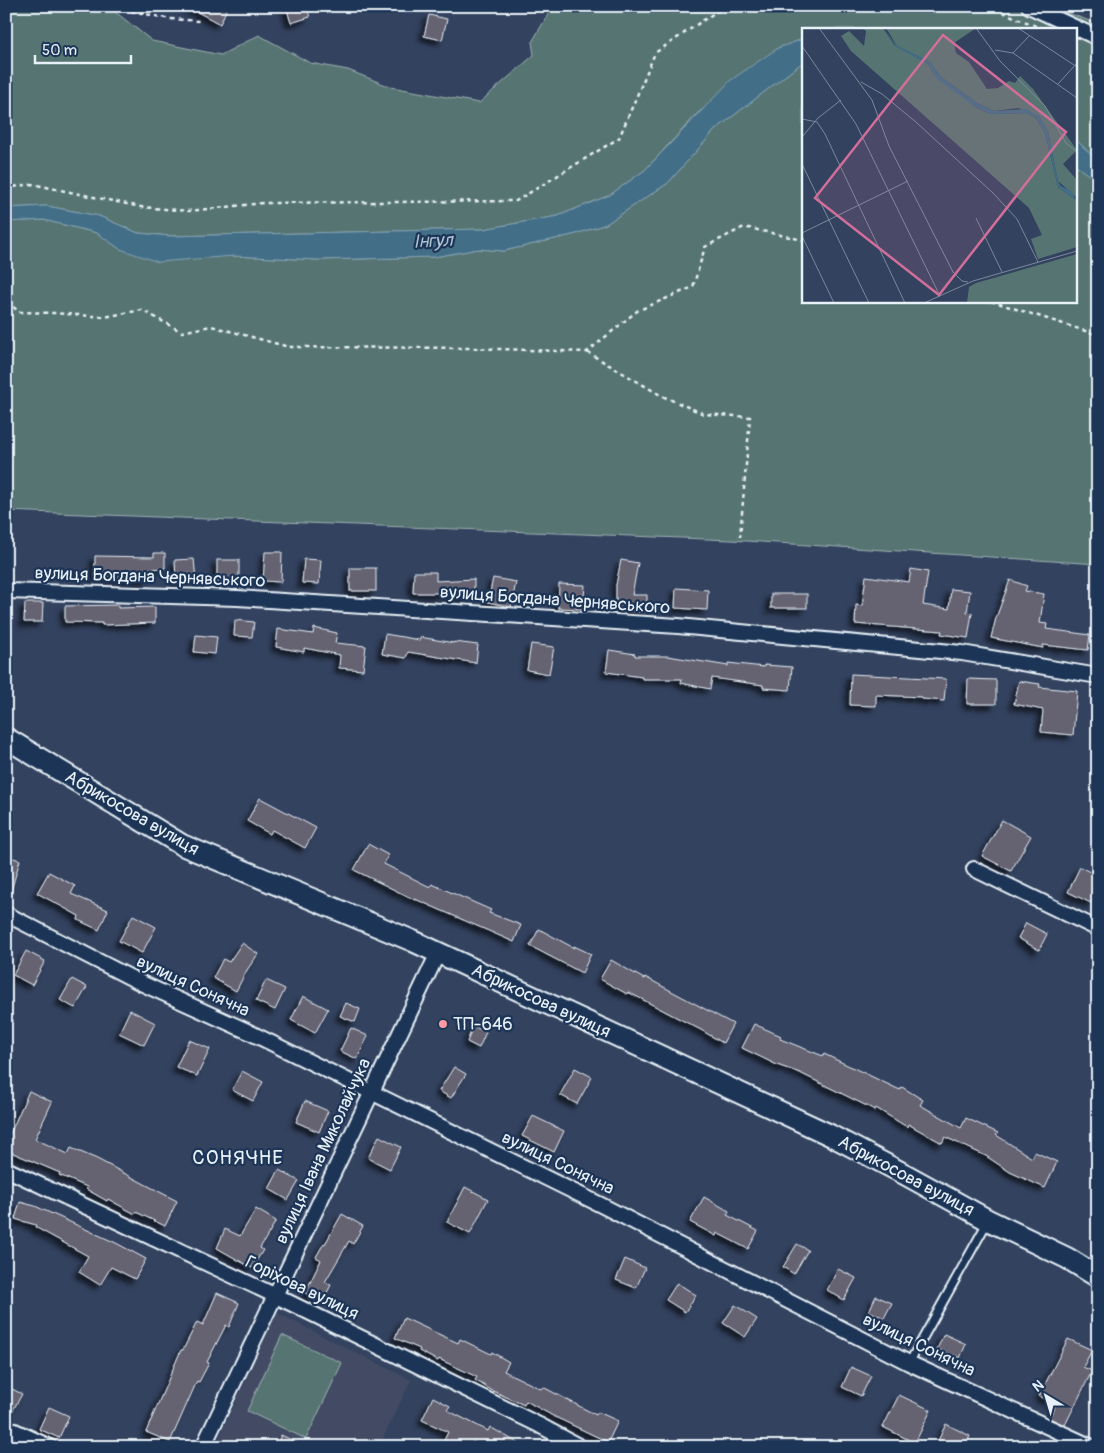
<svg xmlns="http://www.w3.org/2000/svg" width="1104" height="1453" font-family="Pangolin,sans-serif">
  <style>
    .built { fill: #424c64 }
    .green { fill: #567472; stroke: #9fb2b5 }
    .water { fill: #426e87; stroke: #84a2b4 }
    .building { fill: #656271; stroke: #e8f1f8; filter: url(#shadow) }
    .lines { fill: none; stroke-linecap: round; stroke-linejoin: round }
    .lane-casing { stroke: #e8f1f8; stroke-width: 11 }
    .street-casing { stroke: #e8f1f8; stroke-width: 18 }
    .secondary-casing { stroke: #e8f1f8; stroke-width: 24 }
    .path { stroke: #e8f1f8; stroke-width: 2.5; stroke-dasharray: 4 4; stroke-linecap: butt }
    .lane { stroke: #1d3557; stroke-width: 7 }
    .street { stroke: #1d3557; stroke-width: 14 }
    .secondary { stroke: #1d3557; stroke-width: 20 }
    .poi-dot { fill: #ff9aa2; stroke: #1d3557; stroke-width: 2 }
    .labels { text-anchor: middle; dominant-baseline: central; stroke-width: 4.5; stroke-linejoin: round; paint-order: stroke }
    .street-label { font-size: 18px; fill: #e8f1f8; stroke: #1d3557 }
    .poi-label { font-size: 18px; fill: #e8f1f8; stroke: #1d3557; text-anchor: start }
    .water-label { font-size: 19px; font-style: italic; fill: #aec3d0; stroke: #1d3557 }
    .quarter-label { font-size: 20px; letter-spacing: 1px; fill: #e8f1f8; stroke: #1d3557 }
    .inset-road { fill: none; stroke: #7b889c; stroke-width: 1 }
    .view { fill: #d16f9a; fill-opacity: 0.15; stroke: #d16f9a; stroke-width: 2.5 }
    .inset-edge { fill: none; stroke: #e8f1f8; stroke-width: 2.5 }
  </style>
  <defs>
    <filter id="shadow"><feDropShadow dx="-4.5" dy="4.5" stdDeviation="2.5" flood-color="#0009"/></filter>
  </defs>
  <rect width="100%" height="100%" fill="#33425f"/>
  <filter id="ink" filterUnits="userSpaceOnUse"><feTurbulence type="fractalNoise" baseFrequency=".02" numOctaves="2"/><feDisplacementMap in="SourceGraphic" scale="10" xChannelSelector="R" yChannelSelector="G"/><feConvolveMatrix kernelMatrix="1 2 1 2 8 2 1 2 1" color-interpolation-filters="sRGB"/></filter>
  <g filter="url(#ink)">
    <polygon class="built" points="277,1313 411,1380 379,1447 215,1447"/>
    <g class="green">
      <polygon points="6,6 108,6 152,41 221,55 259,35 310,63 348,70 391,87 479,103 534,55 532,42 553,6 1049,6 1098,24 1098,161 1075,139 1075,29 803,29 803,39 778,48 698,113 645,170 610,195 558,216 484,229 170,236 138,233 99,216 47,206 6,208"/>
      <polygon points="803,62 803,301 1075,301 1075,165 1098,182 1098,564 731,540 6,511 6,222 44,220 97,233 120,249 233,256 319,260 434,257 478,249 504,251 576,234 606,224 668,183 715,130"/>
      <polygon points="282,1335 342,1363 306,1439 247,1411"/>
    </g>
    <g class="water">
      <polygon points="803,39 803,62 715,130 668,183 606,224 576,234 504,251 478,249 434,257 319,260 233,256 158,262 120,249 97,233 44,220 6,222 6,208 47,206 99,216 138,233 170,236 484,229 558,216 610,195 645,170 731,80 778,48"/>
      <polygon points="1075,139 1098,161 1098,182 1075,165"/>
    </g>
    <g class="building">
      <polygon points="186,6 228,6 220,24"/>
      <polygon points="286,6 306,6 310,17 291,23"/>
      <polygon points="429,15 447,19 442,40 424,36"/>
      <polygon points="265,552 282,552 281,582 263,581"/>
      <polygon points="154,553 165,553 165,568 150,569 149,579 95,577 95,556 154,557"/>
      <polygon points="194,559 196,580 176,581 175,560"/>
      <polygon points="304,559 321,560 319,584 302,583"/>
      <rect x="217" y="560" width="22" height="22"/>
      <polygon points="621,560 638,563 632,595 647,595 647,612 616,611 616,585"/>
      <rect x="350" y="568" width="26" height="23"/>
      <polygon points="911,569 928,572 923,605 949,609 951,589 970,591 967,612 972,613 968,638 941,634 942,631 855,624 856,605 862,606 866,576 909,582"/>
      <polygon points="414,572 436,572 436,581 474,579 474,596 449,596 449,593 413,593"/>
      <polygon points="493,578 516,582 511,607 488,602"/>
      <polygon points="1010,580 1027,586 1025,591 1044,594 1040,623 1047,624 1046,629 1090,635 1088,650 1043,645 1043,648 991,638 996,618"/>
      <polygon points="559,584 585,585 583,609 558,608"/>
      <polygon points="676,588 708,590 707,610 675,608"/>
      <rect x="771" y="594" width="36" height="14"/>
      <polygon points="25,603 43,603 42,622 24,622"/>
      <polygon points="118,605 118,608 155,607 155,623 102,625 102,623 65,622 65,606"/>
      <polygon points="235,620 254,622 252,637 234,636"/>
      <polygon points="314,628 337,633 335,643 366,646 363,670 339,668 340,655 304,648 304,652 276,647 278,629 313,634"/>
      <polygon points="385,634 420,640 420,637 454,643 454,642 478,645 476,663 408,652 406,658 382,654"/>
      <polygon points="196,635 217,637 215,654 194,652"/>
      <polygon points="531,644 554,647 549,674 527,670"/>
      <polygon points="609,650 635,654 635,656 668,656 728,666 728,663 764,667 764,665 792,667 790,690 763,688 763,685 712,678 710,689 681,683 682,679 642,679 642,677 606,672"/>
      <polygon points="851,674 946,679 944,701 922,699 922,697 876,695 876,706 850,705"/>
      <polygon points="968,679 996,680 996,704 967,704"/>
      <polygon points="1019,681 1040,684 1039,687 1077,691 1073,735 1041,732 1043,710 1014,704"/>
      <polygon points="260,798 316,828 305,848 272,830 270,834 247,821"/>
      <polygon points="1002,820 1031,836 1011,871 982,856"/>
      <polygon points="368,844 388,855 384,864 430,887 432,884 491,910 489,913 521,925 514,942 415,899 415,900 354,870"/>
      <polygon points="6,856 20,860 9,898 6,898"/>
      <polygon points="1080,867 1098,876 1098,889 1091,903 1068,892"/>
      <polygon points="49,872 75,886 71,894 108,910 99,930 78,920 79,916 37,893"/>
      <polygon points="133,915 156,927 142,953 119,941"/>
      <polygon points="1026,923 1047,934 1039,950 1018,938"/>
      <polygon points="539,929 574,948 574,946 591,954 582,973 530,946"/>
      <polygon points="242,943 258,954 247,970 236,991 213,978 223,959 229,962"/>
      <polygon points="26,951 45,961 32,985 13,975"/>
      <polygon points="611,960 644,979 645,977 733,1024 723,1043 701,1030 628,992 627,994 600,979"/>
      <polygon points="72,979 87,987 75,1008 60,1000"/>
      <polygon points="266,980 285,989 275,1010 256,1001"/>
      <polygon points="303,996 328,1009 315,1033 291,1020"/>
      <polygon points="346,1003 360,1009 355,1022 340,1016"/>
      <polygon points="130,1010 155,1023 144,1045 119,1033"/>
      <polygon points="754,1024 781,1036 780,1039 823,1056 824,1054 900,1090 902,1087 923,1100 920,1105 961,1128 966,1118 998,1133 996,1135 1032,1158 1035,1152 1057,1162 1045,1188 1010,1172 986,1156 945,1137 942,1143 908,1124 907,1127 876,1108 875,1110 800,1073 777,1065 742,1048"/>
      <polygon points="473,1026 486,1032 479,1048 467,1042"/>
      <polygon points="351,1028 368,1036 357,1059 340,1051"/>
      <polygon points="189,1040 210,1049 197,1076 176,1067"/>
      <polygon points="454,1067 466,1074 451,1098 439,1091"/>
      <polygon points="575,1068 592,1077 577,1104 560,1095"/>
      <polygon points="242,1071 263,1082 253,1101 232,1090"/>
      <polygon points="29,1091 52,1102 35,1139 68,1154 71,1148 97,1159 177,1201 165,1226 136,1212 135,1214 108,1199 107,1201 86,1189 87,1187 59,1175 60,1173 6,1150 6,1143"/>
      <polygon points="305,1101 328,1111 319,1132 296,1122"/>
      <polygon points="533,1116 564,1131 554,1152 522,1136"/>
      <polygon points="379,1136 401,1147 390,1169 368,1158"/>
      <polygon points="279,1170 299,1181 288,1200 269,1189"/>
      <polygon points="465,1187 488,1199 470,1234 447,1222"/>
      <polygon points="704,1197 729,1211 727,1215 758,1231 748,1249 717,1233 716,1236 690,1222"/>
      <polygon points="20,1202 35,1206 116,1243 146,1259 135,1279 111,1267 100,1285 79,1272 88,1256 35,1227 36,1225 15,1219"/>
      <polygon points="256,1209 276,1221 260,1248 263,1250 252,1268 217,1248 225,1229 240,1236"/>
      <polygon points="342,1214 363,1226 353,1244 349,1241 325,1282 331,1285 322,1302 305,1293 321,1260 316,1257 324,1243 325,1244"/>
      <polygon points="797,1244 808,1250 794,1274 783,1267"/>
      <polygon points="625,1259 645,1268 636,1288 616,1280"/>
      <polygon points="838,1269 856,1278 844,1300 827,1290"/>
      <polygon points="677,1283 696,1295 685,1312 666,1300"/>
      <polygon points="217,1293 239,1303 229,1327 226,1325 207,1362 209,1363 199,1382 197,1381 170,1442 146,1432 181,1350 183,1350 197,1322 203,1325"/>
      <polygon points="876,1296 892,1303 884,1318 869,1311"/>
      <polygon points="735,1305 757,1319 745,1337 723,1323"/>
      <polygon points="404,1318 458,1343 460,1339 491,1354 492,1352 509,1362 504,1371 541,1389 543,1387 596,1415 598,1412 618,1421 608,1442 553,1416 526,1401 524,1405 491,1390 475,1380 477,1377 439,1359 438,1361 419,1351 420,1349 395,1338"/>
      <polygon points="944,1334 966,1344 960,1358 937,1349"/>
      <polygon points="1068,1339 1092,1350 1083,1367 1092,1371 1065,1425 1049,1418 1056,1404 1039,1396"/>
      <polygon points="851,1367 871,1376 861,1396 842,1387"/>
      <polygon points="6,1386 22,1394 8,1419 6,1418"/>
      <polygon points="899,1395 931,1410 915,1443 883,1427"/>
      <polygon points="433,1397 450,1406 447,1410 488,1431 490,1427 525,1447 482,1447 473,1441 470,1447 441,1447 448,1432 422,1420"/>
      <polygon points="49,1407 69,1416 59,1438 39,1429"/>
      <polygon points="946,1424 970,1436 965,1447 935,1447"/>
      <polygon points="281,1435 306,1447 276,1447"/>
    </g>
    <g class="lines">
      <defs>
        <polyline id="lane" points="909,1363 988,1221"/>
        <g id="street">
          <polyline points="1029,6 1098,38"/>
          <polyline points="6,591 237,598 678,626 962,653 1098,676"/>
          <polyline points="974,869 1098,929"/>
          <polyline points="6,914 141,983 247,1031 601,1205 909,1363 1092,1447"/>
          <polyline points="6,1169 276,1296 539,1425 580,1447"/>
          <polyline points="6,1427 50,1447"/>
          <polyline points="203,1447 438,953"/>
        </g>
        <polyline id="secondary" points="6,738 182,845 413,941 830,1135 908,1176 988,1220 1067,1258 1098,1277"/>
      </defs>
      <use href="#lane" class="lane-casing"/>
      <use href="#street" class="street-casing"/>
      <use href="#secondary" class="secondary-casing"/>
      <g class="path">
        <polyline points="108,6 170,19 200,21"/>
        <polyline points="988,6 1043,29"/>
        <polyline points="6,188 32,184 141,207 189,211 263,203 516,201 619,138 655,53 714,13 728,6"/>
        <polyline points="991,301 1098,335"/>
        <polyline points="6,304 11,305 19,312 54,313 104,317 142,310 182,332 211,326 289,347 470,348 587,352 637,311 693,287 705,247 744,227 803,240"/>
        <polyline points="587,352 662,396 704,414 750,417 740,537"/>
      </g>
      <use href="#lane" class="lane"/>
      <use href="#street" class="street"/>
      <use href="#secondary" class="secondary"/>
    </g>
  </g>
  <circle class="poi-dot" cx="443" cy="1024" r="5"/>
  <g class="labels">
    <g class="street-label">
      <text transform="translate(150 577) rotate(2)">вулиця Богдана Чернявського</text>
      <text transform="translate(555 600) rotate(4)">вулиця Богдана Чернявського</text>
      <text transform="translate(132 813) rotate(30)">Абрикосова вулиця</text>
      <text transform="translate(193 986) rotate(25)">вулиця Сонячна</text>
      <text transform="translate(541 1001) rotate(25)">Абрикосова вулиця</text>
      <text transform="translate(323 1151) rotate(-65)">вулиця Івана Миколайчука</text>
      <text transform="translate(558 1163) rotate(26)">вулиця Сонячна</text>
      <text transform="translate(906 1176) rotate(28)">Абрикосова вулиця</text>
      <text transform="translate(302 1288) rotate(26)">Горіхова вулиця</text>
      <text transform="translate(919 1345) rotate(26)">вулиця Сонячна</text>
    </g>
    <g class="poi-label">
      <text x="453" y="1024">ТП-646</text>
    </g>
    <g class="water-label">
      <text transform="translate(433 241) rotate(-3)">Інгул</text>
    </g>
    <g class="quarter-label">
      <text x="238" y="1157">СОНЯЧНЕ</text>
    </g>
  </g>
  <g transform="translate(802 28)">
    <rect width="275" height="275" fill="#33425f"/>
    <path d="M61 0H81L92 17 126 36 132 46 175 80 189 86 225 85 234 90 243 105 256 159 275 173V219L236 231 229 211 240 207 227 180 49 23 39 8 47 3 62 18 64 3ZM84 0H174L152 15 154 25 167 34 185 61 196 60 207 53 213 55 218 48 231 61 275 122 261 136 275 152V170L256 153 246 104 237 88 216 80 192 83 175 75 139 49 128 34 95 18ZM275 226V275H165L167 259 174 255Z" fill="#567472"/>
    <path d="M81 0 95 18 128 34 139 49 175 75 192 83 224 81 237 88 246 104 256 153 259 158 269 163 275 173 256 159 243 105 234 90 225 85 189 86 175 80 135 51 126 36 94 19Z" fill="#426e87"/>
    <path class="inset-road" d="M17 0 70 72 87 118 151 244 160 253 166 254M174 0 198 33 243 78 264 115 275 124M216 0 275 39M0 18 54 96 138 268M193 22 211 25 227 8M211 25 275 70M59 54 80 66 115 95 191 165 215 191 236 234M256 56 275 35M0 91 15 94 23 106 103 275M0 109 16 90 39 72M0 136 67 275M174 190 200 244M0 205 106 153M0 208 32 275M122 275 171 253 275 223"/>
    <path class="view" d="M141 7 264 104 137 267 13 170Z"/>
    <rect width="275" height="275" class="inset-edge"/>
  </g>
  <rect width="1104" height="1453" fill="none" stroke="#1d3557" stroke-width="25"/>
  <rect x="12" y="12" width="1079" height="1428" fill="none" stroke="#e8f1f8" stroke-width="2" filter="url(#ink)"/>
  <g transform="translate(1046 1396) rotate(322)" stroke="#1d3557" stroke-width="4" paint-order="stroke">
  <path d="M0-4L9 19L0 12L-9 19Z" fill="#e8f1f8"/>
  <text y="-8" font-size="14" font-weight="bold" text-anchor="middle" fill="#e8f1f8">N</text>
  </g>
  <path d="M35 55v8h96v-8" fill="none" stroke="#e8f1f8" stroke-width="2.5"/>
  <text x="42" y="55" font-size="15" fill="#e8f1f8" stroke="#1d3557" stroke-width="4" paint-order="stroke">50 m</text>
</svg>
